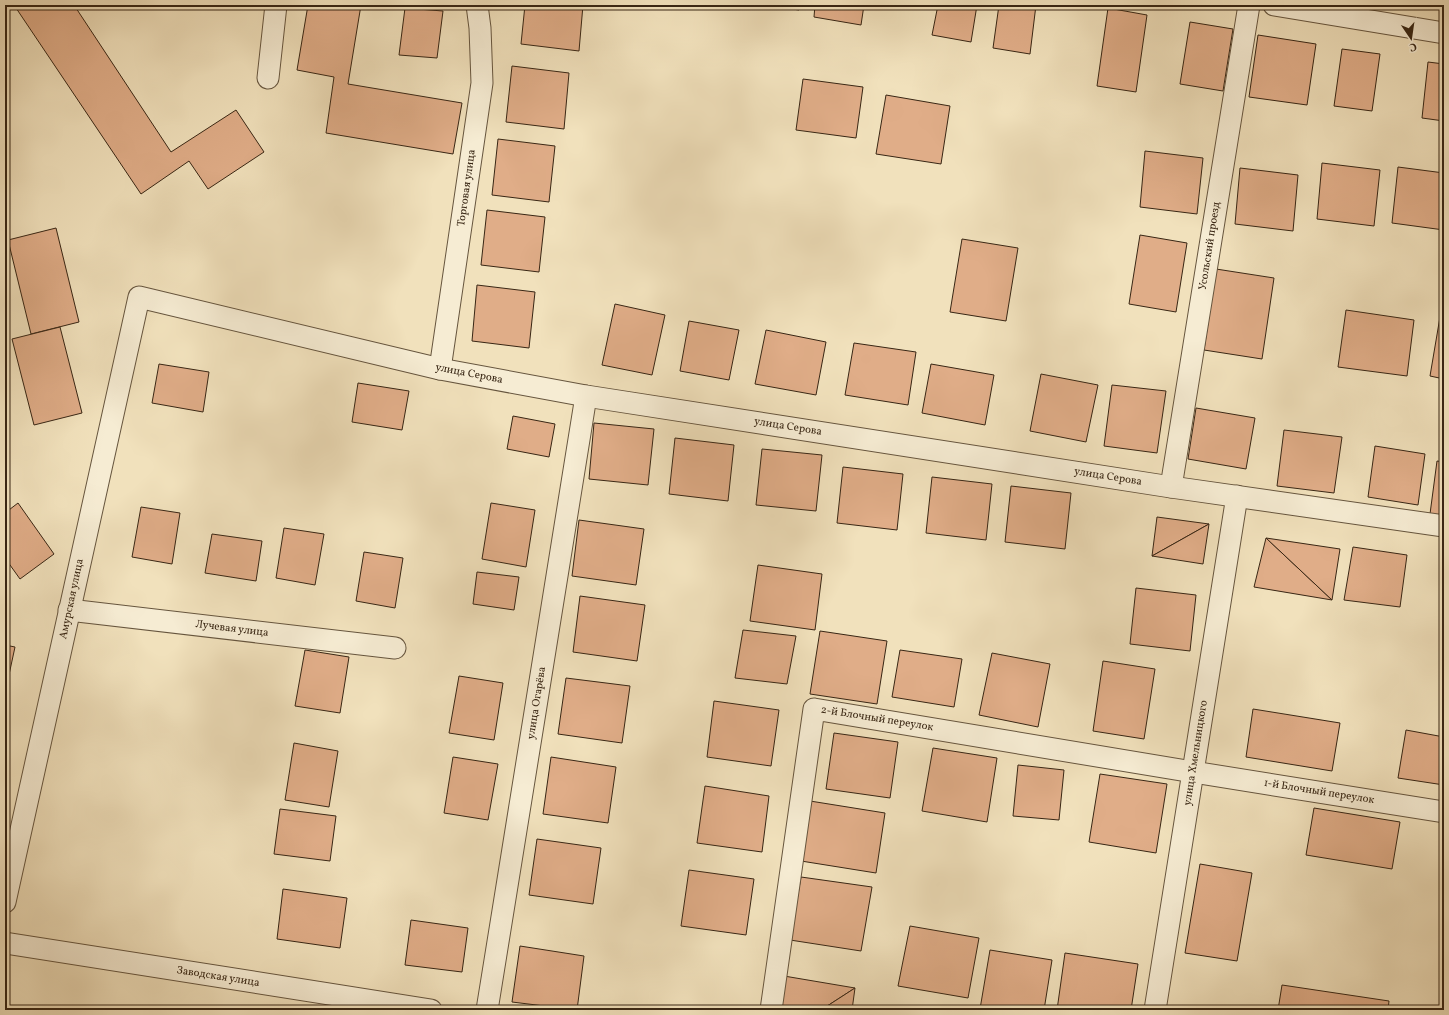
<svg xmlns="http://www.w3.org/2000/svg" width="1449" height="1015" font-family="Vollkorn,serif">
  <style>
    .building { fill: #e0ad88; stroke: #382614 }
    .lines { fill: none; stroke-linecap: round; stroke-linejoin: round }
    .minor-casing { stroke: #66553e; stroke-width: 23 }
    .minor { stroke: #f6ecd3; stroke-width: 21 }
    .labels { text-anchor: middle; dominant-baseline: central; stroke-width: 4; stroke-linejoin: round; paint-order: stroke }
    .street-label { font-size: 11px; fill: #382614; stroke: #f6ecd3 }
  </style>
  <rect width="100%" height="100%" fill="#f1e1bc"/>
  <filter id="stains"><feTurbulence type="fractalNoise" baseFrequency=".005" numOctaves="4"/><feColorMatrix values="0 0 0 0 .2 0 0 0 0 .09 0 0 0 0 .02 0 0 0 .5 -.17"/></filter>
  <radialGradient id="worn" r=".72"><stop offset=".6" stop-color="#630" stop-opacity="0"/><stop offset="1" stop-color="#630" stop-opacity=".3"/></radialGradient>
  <g class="building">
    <polygon points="14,5 74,5 171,152 236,110 264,152 208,189 189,161 141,194"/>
    <polygon points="308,5 361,5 348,84 462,103 453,154 326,133 334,77 297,70"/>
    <polygon points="525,5 583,5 579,51 521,44"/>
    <polygon points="765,5 800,5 799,10"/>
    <polygon points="815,5 864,5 861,25 814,17"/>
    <polygon points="938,5 977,5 971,42 932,35"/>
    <polygon points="999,5 1036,5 1030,54 993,48"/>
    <polygon points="405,8 443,11 437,58 399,55"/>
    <polygon points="1108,8 1147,15 1136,92 1097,86"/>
    <polygon points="1190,22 1233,29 1223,91 1180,84"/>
    <polygon points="1258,35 1316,44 1307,105 1249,97"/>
    <polygon points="1342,49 1380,54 1372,111 1334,106"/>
    <polygon points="1428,62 1444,64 1444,121 1422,118"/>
    <polygon points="512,66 569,73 564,129 506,122"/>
    <polygon points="803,79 863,87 856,138 796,130"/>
    <polygon points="886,95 950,106 941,164 876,154"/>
    <polygon points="498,139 555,146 549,202 492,195"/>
    <polygon points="1145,151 1203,158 1197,214 1140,207"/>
    <polygon points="1322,163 1380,170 1374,226 1317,219"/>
    <polygon points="1398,167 1444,173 1444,230 1392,223"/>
    <polygon points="1240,168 1298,175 1293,231 1235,224"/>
    <polygon points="487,210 545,217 539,272 481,265"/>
    <polygon points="56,228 79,322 31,334 8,240"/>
    <polygon points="1140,235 1187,243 1176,312 1129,304"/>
    <polygon points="962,239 1018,248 1006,321 950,312"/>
    <polygon points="1216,269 1274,278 1262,359 1204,350"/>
    <polygon points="477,285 535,292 529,348 472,341"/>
    <polygon points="615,304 665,315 652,375 602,365"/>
    <polygon points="1346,310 1414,320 1407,376 1338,367"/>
    <polygon points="1441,311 1444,311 1444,379 1430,376"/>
    <polygon points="689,321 739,330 729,380 680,371"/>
    <polygon points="60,327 82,413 34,425 12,339"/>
    <polygon points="766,330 826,342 816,395 755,384"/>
    <polygon points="854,343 916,352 908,405 845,395"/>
    <polygon points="159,364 209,372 203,412 152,403"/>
    <polygon points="931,364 994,375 985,425 922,413"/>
    <polygon points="1041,374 1098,385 1086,442 1030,431"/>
    <polygon points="358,383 409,391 402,430 352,422"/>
    <polygon points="1112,385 1166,391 1157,453 1104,446"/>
    <polygon points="1196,408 1255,418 1246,469 1188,459"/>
    <polygon points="513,416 555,424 549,457 507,449"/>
    <polygon points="594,423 654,429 648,485 589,479"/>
    <polygon points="1284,430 1342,437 1334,493 1277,486"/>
    <polygon points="675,438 734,445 728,501 669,494"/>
    <polygon points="1375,446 1425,454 1418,505 1368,497"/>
    <polygon points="762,449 822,455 816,511 756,505"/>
    <polygon points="1437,461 1444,462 1444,515 1430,514"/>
    <polygon points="843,467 903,474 897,530 837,523"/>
    <polygon points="932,477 992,484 986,540 926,533"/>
    <polygon points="1011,486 1071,493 1065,549 1005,542"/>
    <polygon points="18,503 54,554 20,579 5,558 5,513"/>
    <polygon points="491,503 535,510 526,567 482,559"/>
    <polygon points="141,507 180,513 172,564 132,557"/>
    <polygon points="1157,517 1209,524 1152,556"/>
    <polygon points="579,520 644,529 636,585 572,576"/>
    <polygon points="1209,524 1203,564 1152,556"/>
    <polygon points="284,528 324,534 315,585 276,578"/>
    <polygon points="212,534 262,541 256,581 205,573"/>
    <polygon points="1266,538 1332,600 1254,587"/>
    <polygon points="1266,538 1340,549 1332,600"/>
    <polygon points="1353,547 1407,555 1400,607 1344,600"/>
    <polygon points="364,552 403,558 395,608 356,601"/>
    <polygon points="758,565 822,574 815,630 750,621"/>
    <polygon points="477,572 519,577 514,610 473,604"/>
    <polygon points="1136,588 1196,595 1190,651 1130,644"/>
    <polygon points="580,596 645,605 637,661 573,652"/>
    <polygon points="743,630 796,636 787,684 735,678"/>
    <polygon points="820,631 887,641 877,704 810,694"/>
    <polygon points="5,645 15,647 7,684 5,684"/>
    <polygon points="305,650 349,657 340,713 295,706"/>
    <polygon points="900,650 962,659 954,707 892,697"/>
    <polygon points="992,653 1050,664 1038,727 979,715"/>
    <polygon points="1103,661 1155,669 1144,739 1093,731"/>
    <polygon points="459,676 503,683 494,740 449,733"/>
    <polygon points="566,678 630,686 622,743 558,734"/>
    <polygon points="714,701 779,710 771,766 707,757"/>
    <polygon points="1253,709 1340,723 1332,771 1246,757"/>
    <polygon points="1406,730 1444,737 1444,785 1398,778"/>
    <polygon points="834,733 898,742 890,798 826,789"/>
    <polygon points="294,743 338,751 329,807 285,800"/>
    <polygon points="933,748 997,758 987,822 922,811"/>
    <polygon points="453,757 498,764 488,820 444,813"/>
    <polygon points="551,757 616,767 608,823 543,814"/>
    <polygon points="1018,765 1064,770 1059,820 1013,816"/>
    <polygon points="1100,774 1167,784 1156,853 1089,842"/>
    <polygon points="705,786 769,796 762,852 697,843"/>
    <polygon points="810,801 885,813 876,873 801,861"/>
    <polygon points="1314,808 1400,822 1392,869 1306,855"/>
    <polygon points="280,809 336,816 330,861 274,854"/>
    <polygon points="537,839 601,848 593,904 529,895"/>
    <polygon points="1200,864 1252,873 1237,961 1185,953"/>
    <polygon points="689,870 754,879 746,935 681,926"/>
    <polygon points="801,877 872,887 861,951 790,940"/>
    <polygon points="283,889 347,898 340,948 277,939"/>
    <polygon points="411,920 468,928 462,972 405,965"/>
    <polygon points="910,926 979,938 968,998 898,986"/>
    <polygon points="520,946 584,956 577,1010 512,1002"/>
    <polygon points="990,950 1052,960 1044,1010 980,1009"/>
    <polygon points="1065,953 1138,964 1131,1010 1057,1010"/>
    <polygon points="784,976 855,988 821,1010 778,1010"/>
    <polygon points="1282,985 1389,1001 1388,1010 1278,1010"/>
    <polygon points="855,988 852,1010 821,1010"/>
  </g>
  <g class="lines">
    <defs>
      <g id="minor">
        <polyline points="1274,5 1444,33"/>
        <polyline points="268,78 276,5"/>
        <polyline points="440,369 482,83 480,28 477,5"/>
        <polyline points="1171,487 1249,5"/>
        <polyline points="69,610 395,648"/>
        <polyline points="5,902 139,297 440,369 586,396 1171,487 1444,526"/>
        <polyline points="5,943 431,1010"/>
        <polyline points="487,1010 586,396"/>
        <polyline points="771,1010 814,709 1193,772 1444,812"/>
        <polyline points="1155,1010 1237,496"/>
      </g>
    </defs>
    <use href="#minor" class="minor-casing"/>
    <use href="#minor" class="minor"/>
  </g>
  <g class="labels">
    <g class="street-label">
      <text transform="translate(467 188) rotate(-82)">Торговая улица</text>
      <text transform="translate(1210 246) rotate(-81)">Усольский проезд</text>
      <text transform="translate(469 374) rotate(11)">улица Серова</text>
      <text transform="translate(788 427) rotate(9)">улица Серова</text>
      <text transform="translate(1108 477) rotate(9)">улица Серова</text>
      <text transform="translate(72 599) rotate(-78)">Амурская улица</text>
      <text transform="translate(232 629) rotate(7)">Лучевая улица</text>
      <text transform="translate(537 703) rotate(-81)">улица Огарёва</text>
      <text transform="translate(877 719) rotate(9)">2-й Блочный переулок</text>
      <text transform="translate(1196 753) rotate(-81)">улица Хмельницкого</text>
      <text transform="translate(1319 792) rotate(9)">1-й Блочный переулок</text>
      <text transform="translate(218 977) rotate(9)">Заводская улица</text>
    </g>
  </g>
  <rect width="1449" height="1015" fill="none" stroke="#f1e1bc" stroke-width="20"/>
  <rect x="6" y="6" width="1437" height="1003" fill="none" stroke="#382614" stroke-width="2"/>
  <rect x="10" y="10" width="1429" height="995" fill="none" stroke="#382614"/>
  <g transform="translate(1411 38) rotate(167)" stroke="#f6ecd3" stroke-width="3" paint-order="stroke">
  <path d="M0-3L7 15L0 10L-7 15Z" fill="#382614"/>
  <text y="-6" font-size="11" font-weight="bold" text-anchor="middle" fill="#382614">С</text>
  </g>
  <rect width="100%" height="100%" filter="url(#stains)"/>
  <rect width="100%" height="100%" fill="url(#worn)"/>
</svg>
